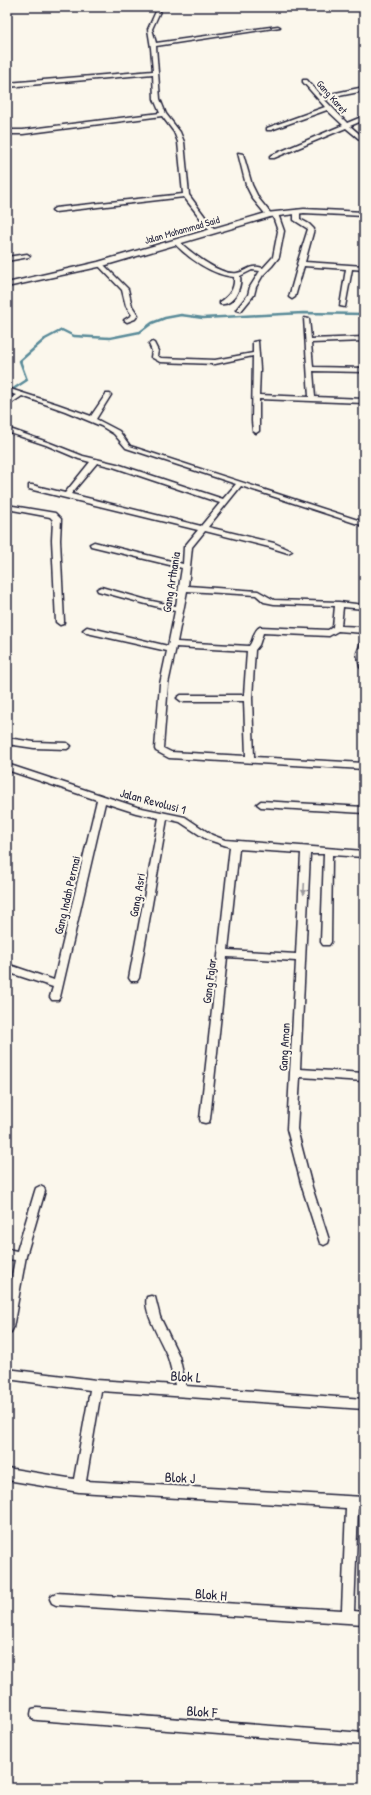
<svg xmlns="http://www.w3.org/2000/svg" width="371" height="1795" font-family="'Patrick Hand',sans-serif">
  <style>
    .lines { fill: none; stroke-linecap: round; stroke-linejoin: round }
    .stream { stroke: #5a8b99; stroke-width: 2.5 }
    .minor-casing { stroke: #22223b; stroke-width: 3 }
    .tertiary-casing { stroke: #22223b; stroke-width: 3 }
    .minor { fill: #fbf7ec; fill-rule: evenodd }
    .tertiary { fill: #fbf7ec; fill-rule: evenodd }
    .oneway { fill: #99979c }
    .labels { text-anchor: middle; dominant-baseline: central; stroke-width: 4; stroke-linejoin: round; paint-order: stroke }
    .far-street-label { font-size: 10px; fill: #22223b; stroke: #fbf7ec }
    .street-label { font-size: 12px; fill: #22223b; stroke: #fbf7ec }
    .near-street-label { font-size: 14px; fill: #22223b; stroke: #fbf7ec }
  </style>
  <rect width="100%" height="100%" fill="#fbf7ec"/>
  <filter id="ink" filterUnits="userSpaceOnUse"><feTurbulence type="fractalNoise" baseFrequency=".025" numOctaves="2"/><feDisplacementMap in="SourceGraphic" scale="8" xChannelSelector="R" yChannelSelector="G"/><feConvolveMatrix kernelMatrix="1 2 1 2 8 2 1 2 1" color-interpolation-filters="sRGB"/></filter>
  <g filter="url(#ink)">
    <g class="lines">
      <polyline class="stream" points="7,393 27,380 20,361 45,339 62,330 74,336 110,338 140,332 152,323 165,318 181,315 203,318 303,313 364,314"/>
      <defs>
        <g id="minor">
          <polygon points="158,7 162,7 152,29 156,43 278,26 280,27 156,46 160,99 166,114 180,132 184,142 189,195 215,230 215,232 211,232 184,197 55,212 52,210 55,208 183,194 178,142 174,132 162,116 23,134 7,134 7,130 23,130 160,113 154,99 153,74 7,87 7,83 153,71 151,48 148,29"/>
          <polygon points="303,80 307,80 321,96 364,87 364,91 324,99 347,123 364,116 364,120 350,126 364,138 364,143 346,128 274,158 270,158 270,156 343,125 327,110 271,130 267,130 267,128 325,107 303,82"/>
          <polygon points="238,153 243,154 252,185 259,199 272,215 271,216 267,216 253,199 246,185"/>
          <polygon points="297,210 300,212 300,219 309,224 314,229 305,262 364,266 364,270 352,269 345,307 340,306 346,269 304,266 295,297 292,299 289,297 298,265 297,264 308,229 294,220 294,212"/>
          <path d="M273 213 278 214 284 231 279 257 272 266 263 275 256 287 254 295 241 311 236 310 248 295 250 287 260 271 252 270 240 276C242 287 234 306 220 304V302C230 296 235 288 234 277 212 275 188 258 173 242L178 241C191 252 219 276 237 273 249 271 248 264 263 268L273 257 278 231 272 214Z"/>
          <polygon points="27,254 30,256 29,257 7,261 7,257"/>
          <polygon points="98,263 102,263 128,289 132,306 138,315 135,319 127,322 124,320 132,315 126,306 122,290 98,265"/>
          <polygon points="304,318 309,319 311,339 364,337 364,341 311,343 313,367 364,368 364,372 313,371 315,397 364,399 364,403 259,399 259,431 256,433 253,431 252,421 253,356 215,364 160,362 151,357 152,351 149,344 152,342 154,343 158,351 157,356 161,358 215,360 253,353 253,342 258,341 260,369 259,395 309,397"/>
          <path d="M7 388 57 404 91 416 106 394H110L111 395 96 419 119 431 130 446 364 522V526L241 486 208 527 274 543 292 551 288 553 269 547 205 531 192 547 188 586 258 591 274 600 339 602 364 605V609L343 607 341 626 364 627V633L338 631 329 636 263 633 259 645 255 650 252 698 254 757 364 763V769L169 758 156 751 155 749 160 684 167 651 87 633 83 630 87 627 168 646 175 611 146 604 98 591 97 589 101 587 147 600 176 606 182 568 91 546 90 544 94 542 183 564 184 547 198 530 29 489V485H32L65 493 90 462 79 459 46 445 7 432V428L50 443 83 456 117 464 223 499 236 484 126 448 114 434 101 426 65 411 22 396 7 406V401L16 395 7 392ZM97 463 113 467 220 503 201 526 71 494ZM187 591 256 595 264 602 274 604 335 606 333 627 328 630 260 627C253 630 254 641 249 646L177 642ZM176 647 247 651 244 695H181L177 698 181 701H244L246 756 171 752 163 748 168 684Z"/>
          <polygon points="7,505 55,513 61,519 60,540 64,622 63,624 60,625 56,622 52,540 53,520 50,517 7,509"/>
          <polygon points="364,642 364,670 360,667 357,653 361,643"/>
          <polygon points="7,738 34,742 67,743 71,746 67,749 34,748 7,744"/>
          <path d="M7 764 137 807 185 817 212 835 225 840 364 851V857L332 855 331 942 329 945H323L321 942 324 854H310L300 1069 364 1073V1081L300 1077 297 1129 312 1187 329 1240 328 1243 324 1245 320 1243 319 1240 302 1187 287 1129 296 961 227 957 210 1119 209 1122 205 1123 201 1122 200 1119 230 847 206 839 180 822 167 819 139 978 137 981H131L129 978 159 818 136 813 105 803 60 997 58 1000H52L50 997 53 987 7 972V964L54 980 97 800 7 770ZM239 849 301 853 296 954 228 950Z"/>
          <polygon points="261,801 364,807 364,813 261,807 257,804"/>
          <polygon points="40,1186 44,1188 45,1191 26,1256 13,1328 11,1332 7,1333 7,1300 15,1260 7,1259 7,1249 17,1251 35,1191 36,1188"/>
          <path d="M151 1296 155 1297 160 1317 179 1356 186 1386 364 1399V1409L101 1391 86 1481 364 1497V1509L358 1508 354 1611 364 1612V1624L56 1605 52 1603 50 1599 52 1595 56 1593 342 1610 346 1508 79 1492 7 1480V1468L74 1479 90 1390 7 1379V1369L96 1380 175 1385C172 1375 171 1365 167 1355 162 1342 142 1310 147 1297Z"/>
          <polygon points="37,1708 364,1733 364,1745 37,1720 32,1719 31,1714 32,1709"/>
        </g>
        <polygon id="tertiary" points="304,209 364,212 364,216 304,213 270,217 103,266 7,287 7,283 98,262 266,213"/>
      </defs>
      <use href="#minor" class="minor-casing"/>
      <use href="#tertiary" class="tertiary-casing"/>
      <use href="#minor" class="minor"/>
      <use href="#tertiary" class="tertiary"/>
    </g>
    <defs><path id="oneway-solid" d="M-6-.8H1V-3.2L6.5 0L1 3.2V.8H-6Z"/></defs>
    <use class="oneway" href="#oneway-solid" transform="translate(304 889) rotate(93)"/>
  </g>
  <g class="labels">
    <g class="far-street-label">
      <text transform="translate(332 97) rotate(49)">Gang Karet</text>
      <text transform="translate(182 230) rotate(-16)">Jalan Mohammad Said</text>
    </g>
    <g class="street-label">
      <text transform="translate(171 582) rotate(-81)">Gang Arthania</text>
      <text transform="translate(153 801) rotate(15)">Jalan Revolusi 1</text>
      <text transform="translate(67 895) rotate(-77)">Gang Indah Permai</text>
      <text transform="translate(137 895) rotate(-80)">Gang. Asri</text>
      <text transform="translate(209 981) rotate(-83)">Gang Fajar</text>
      <text transform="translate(284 1047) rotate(-87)">Gang Aman</text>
    </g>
    <g class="near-street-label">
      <text transform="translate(186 1376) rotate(4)">Blok L</text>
      <text transform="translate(180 1477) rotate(3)">Blok J</text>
      <text transform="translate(211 1594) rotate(4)">Blok H</text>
      <text transform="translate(202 1711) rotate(4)">Blok F</text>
    </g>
  </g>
  <rect width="371" height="1795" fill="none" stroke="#fbf7ec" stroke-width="24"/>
  <rect x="12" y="12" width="347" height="1771" fill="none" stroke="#22223b" stroke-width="1.5" filter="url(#ink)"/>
</svg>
